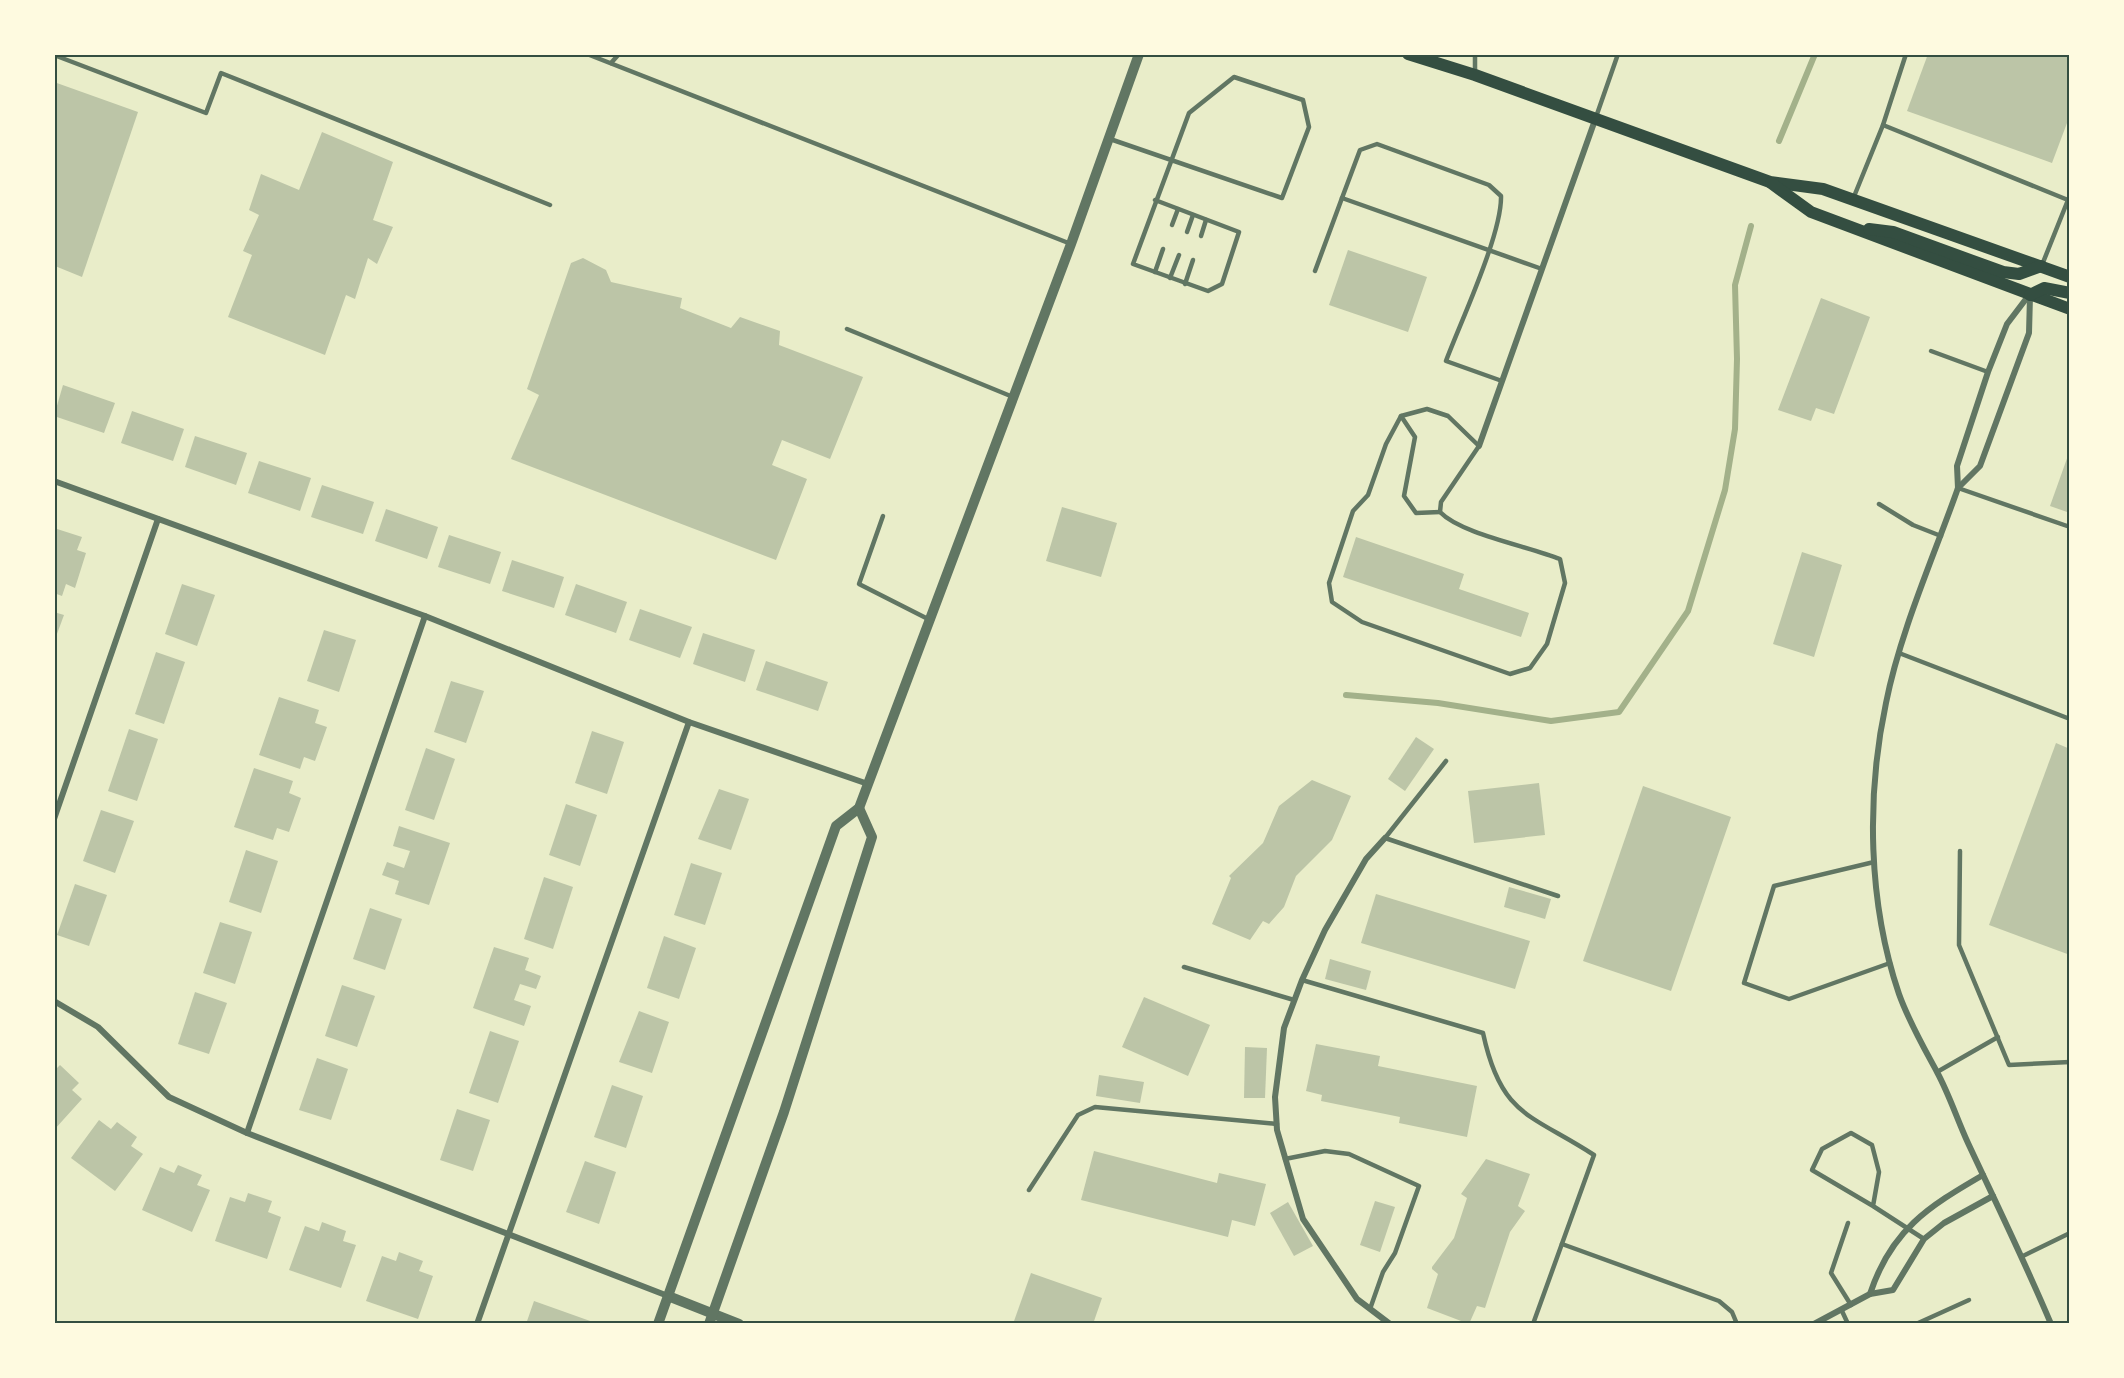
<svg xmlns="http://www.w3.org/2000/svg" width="2124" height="1378" font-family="'Fira Sans',sans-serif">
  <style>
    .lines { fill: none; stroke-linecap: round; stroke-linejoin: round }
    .stream { stroke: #a3b18a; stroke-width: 6 }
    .building { fill: #bcc5a7 }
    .service { stroke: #617663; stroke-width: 4.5 }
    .minor { stroke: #617663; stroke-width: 6 }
    .tertiary { stroke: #617663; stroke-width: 10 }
    .secondary { stroke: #344e41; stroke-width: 12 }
    .neatline { fill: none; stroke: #344e41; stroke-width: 2 }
  </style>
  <rect width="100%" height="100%" fill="#e9edc9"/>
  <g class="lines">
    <g class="stream">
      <polyline points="1779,141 1815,54"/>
      <polyline points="1346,695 1438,703 1551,721 1619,712 1688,611 1725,490 1735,429 1737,359 1735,285 1751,226"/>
    </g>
  </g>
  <g class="building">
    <polygon points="1928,54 2070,54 2070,115 2052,163 1907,111"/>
    <polygon points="54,82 138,112 82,277 55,266"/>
    <polygon points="322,132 393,162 373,220 393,227 377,264 368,258 355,299 346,295 325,355 228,317 252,255 243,251 259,215 249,210 261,174 299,190"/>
    <polygon points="1348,250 1427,277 1408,332 1329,305"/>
    <polygon points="583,258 606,270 611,282 682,298 680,308 731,328 740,317 780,331 779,345 863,377 830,459 782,440 772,465 807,479 776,560 511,459 539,395 527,389 571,263"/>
    <polygon points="1821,298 1870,317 1834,414 1816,408 1811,421 1778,410"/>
    <polygon points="63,385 115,403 104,433 54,416"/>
    <polygon points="132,411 184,429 173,461 121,443"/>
    <polygon points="195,436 247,453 236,485 185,467"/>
    <polygon points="2070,450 2070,513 2050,506"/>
    <polygon points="259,461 311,478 300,511 248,493"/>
    <polygon points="322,485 374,502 363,534 311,517"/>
    <polygon points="1062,507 1117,523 1101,577 1046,561"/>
    <polygon points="386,509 438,527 427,559 375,541"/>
    <polygon points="54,528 82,537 77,550 86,553 75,588 66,584 62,596 54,593"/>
    <polygon points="449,535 501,552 490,584 438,567"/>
    <polygon points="1356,537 1464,574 1459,589 1529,613 1521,637 1343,577"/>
    <polygon points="1802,552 1842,565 1814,657 1773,644"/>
    <polygon points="512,560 564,577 554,608 502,591"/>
    <polygon points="182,584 215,595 197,646 165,634"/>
    <polygon points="576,584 627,602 616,633 565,615"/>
    <polygon points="640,609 692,627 680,658 629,640"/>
    <polygon points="54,612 64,615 54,642"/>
    <polygon points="324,630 356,640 339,692 307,681"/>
    <polygon points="703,633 755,650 745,682 693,664"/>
    <polygon points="156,652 185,662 164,724 135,714"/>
    <polygon points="766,661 828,682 818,711 756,690"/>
    <polygon points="451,681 484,691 466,743 434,732"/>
    <polygon points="279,697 319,710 315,723 327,727 315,761 304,757 300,769 259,755"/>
    <polygon points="129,729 158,739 137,801 108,791"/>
    <polygon points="592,731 624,742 607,794 575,783"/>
    <polygon points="1416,737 1434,749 1405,791 1388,779"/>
    <polygon points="2056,743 2070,749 2070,955 1989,925"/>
    <polygon points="426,748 455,759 434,820 405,810"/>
    <polygon points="254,768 293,781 289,793 301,798 289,832 277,828 273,840 234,827"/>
    <polygon points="1312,780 1351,796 1332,840 1296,876 1284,907 1269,924 1263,921 1250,940 1212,924 1231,878 1229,876 1263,843 1279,806"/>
    <polygon points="1539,783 1545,835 1474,843 1468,791"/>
    <polygon points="1643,786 1731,817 1671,991 1583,961"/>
    <polygon points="719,789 749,799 731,850 698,839"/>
    <polygon points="566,804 597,815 580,866 549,855"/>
    <polygon points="101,810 134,821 115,873 83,861"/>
    <polygon points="399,826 450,843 429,905 395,894 399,881 382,875 387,862 404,868 410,851 393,846"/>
    <polygon points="246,850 278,861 261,913 229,902"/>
    <polygon points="691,863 722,873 705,925 674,915"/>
    <polygon points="544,877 573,887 553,949 524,939"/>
    <polygon points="75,884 107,895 89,946 57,935"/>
    <polygon points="1509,887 1551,899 1545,919 1504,907"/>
    <polygon points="1376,894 1530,941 1515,989 1361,943"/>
    <polygon points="370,908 402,919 385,970 353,959"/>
    <polygon points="220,922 252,932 235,984 203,973"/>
    <polygon points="664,936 696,948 679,999 647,988"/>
    <polygon points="494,947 529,958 525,970 541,976 536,989 520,984 514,1000 531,1006 524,1026 473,1008"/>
    <polygon points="1330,959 1371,971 1366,990 1325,979"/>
    <polygon points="342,985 375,996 357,1047 325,1036"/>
    <polygon points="195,992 227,1003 209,1054 178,1044"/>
    <polygon points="1144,997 1210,1025 1188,1076 1122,1047"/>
    <polygon points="639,1011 669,1022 652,1073 619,1062"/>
    <polygon points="490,1031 519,1041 498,1103 469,1093"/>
    <polygon points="1316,1044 1380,1056 1378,1066 1477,1086 1467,1137 1399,1123 1400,1117 1321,1101 1322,1095 1306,1091"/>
    <polygon points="1245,1047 1267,1048 1265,1098 1244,1098"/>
    <polygon points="317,1058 348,1069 331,1120 299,1110"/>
    <polygon points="60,1065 79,1083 72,1090 82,1099 54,1130 54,1071"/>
    <polygon points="1099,1075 1144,1082 1140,1103 1096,1096"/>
    <polygon points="612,1085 643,1096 626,1148 594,1137"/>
    <polygon points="457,1109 490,1120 473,1171 440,1160"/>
    <polygon points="99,1120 111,1129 117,1122 137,1137 131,1146 143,1154 115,1191 71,1158"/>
    <polygon points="1094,1151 1217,1183 1219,1173 1266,1184 1255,1226 1232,1220 1228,1237 1081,1200"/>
    <polygon points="1486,1159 1530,1174 1518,1206 1525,1211 1510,1232 1485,1308 1477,1306 1469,1324 1427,1308 1438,1274 1432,1269 1432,1267 1454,1238 1467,1198 1461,1194"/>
    <polygon points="585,1161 616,1172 599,1224 566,1212"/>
    <polygon points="178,1165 202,1175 197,1185 210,1190 192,1232 142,1210 160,1167 174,1173"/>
    <polygon points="248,1193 272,1201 268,1212 281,1217 267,1259 215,1241 230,1197 245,1202"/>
    <polygon points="1375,1201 1395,1207 1380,1252 1360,1245"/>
    <polygon points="1288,1202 1313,1246 1294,1256 1270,1213"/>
    <polygon points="322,1222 346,1231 343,1241 356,1245 341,1288 289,1270 305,1226 319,1231"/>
    <polygon points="399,1252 423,1261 419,1271 433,1276 418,1319 366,1301 382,1256 396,1261"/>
    <polygon points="1031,1273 1102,1298 1093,1324 1013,1324"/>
    <polygon points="534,1301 593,1322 592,1324 526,1324"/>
  </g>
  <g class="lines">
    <g class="service">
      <polyline points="587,54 1071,244"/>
      <polyline points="1475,54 1475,72"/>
      <polyline points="54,55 206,113 221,73 550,205"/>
      <polyline points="611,63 619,54"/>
      <polyline points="1596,117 1618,54"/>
      <polyline points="1883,125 2068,200"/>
      <polyline points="1110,139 1282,198 1309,127 1303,100 1234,77 1189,113 1133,264 1208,291 1222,284 1239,232 1155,200"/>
      <polyline points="1853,199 1883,125 1906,54"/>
      <polyline points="1172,225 1178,209"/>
      <polyline points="1187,232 1193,215"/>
      <polyline points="1201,236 1206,220"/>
      <polyline points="2042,265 2070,195"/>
      <polyline points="1315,271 1342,198"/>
      <polyline points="1155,272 1163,249"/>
      <polyline points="1170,278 1179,255"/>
      <polyline points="1185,284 1193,260"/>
      <polyline points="847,329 1013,397"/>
      <polyline points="1931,351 1988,372"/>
      <path d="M1502 381 1446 361C1461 321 1502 234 1501 196L1489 185 1377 144 1360 150 1342 198 1542 269"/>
      <path d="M1427 409 1448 416 1479 446 1441 502 1440 512C1461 534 1528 546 1560 559L1565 583 1547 644 1530 668 1510 674 1362 622 1332 602 1329 583 1353 511 1368 495 1386 444 1401 416Z"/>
      <polyline points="1401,416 1415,437 1404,496 1416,513 1440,512"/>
      <polyline points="1958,488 2070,527"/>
      <polyline points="1879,504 1913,525 1941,536"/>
      <polyline points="883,516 859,584 928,619"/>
      <polyline points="1899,653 2070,719"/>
      <polyline points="1446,761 1385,838 1558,896"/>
      <polyline points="1960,851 1959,945 2009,1065 2070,1062"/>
      <polyline points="1874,862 1774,886 1744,983 1789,999 1890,963"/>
      <polyline points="1184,967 1294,1000"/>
      <path d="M1302 980 1483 1033C1501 1117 1531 1114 1594 1155L1533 1324"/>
      <polyline points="1937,1072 1998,1037"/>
      <polyline points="1285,1159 1325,1151 1349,1154 1419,1186 1395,1253 1383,1272 1370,1309"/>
      <polyline points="1029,1190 1078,1115 1095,1107 1277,1124"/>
      <polyline points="1873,1206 1812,1170 1822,1149 1851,1133 1872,1145 1879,1172 1873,1206 1924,1239"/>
      <polyline points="1848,1223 1831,1273 1851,1305"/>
      <polyline points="1562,1244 1719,1301 1732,1312 1737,1324"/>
      <polyline points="2023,1256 2070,1233"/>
      <polyline points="1842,1311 1848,1324"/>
      <polyline points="1916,1324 1969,1300"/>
    </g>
    <g class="minor">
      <path d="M2029 295 2007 324 1988 372 1957 466 1958 488C1934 556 1900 632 1886 703 1866 797 1868 903 1899 994 1909 1022 1923 1046 1937 1072 1949 1094 1957 1119 1968 1143 1996 1203 2025 1262 2051 1324"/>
      <polyline points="1479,446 1595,120"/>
      <polyline points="54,481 425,616 689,722 868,784"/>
      <polyline points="1958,488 1980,466 2029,333 2030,296"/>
      <polyline points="54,819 158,519"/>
      <polyline points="1385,838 1366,859 1325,930 1302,980 1284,1028 1275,1097 1277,1130 1303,1219 1357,1299 1390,1324"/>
      <polyline points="54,1001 98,1027 169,1097 247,1133 668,1296"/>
      <polyline points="247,1133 425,616"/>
      <path d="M1870 1294C1891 1230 1928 1207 1983 1175"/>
      <polyline points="477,1324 689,722"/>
      <polyline points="1814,1324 1870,1294 1893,1290 1924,1239 1944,1223 1993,1196"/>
    </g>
    <g class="tertiary">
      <polyline points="668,1296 739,1324"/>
      <polyline points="658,1324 836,826 859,808 1071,244 1139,54"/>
      <polyline points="709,1324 784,1112 872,837 859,808"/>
    </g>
    <g class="secondary">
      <polyline points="1408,54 1475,75 1770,182 1823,189 2070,277"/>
      <polyline points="1771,183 1811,212 2070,309"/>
      <polyline points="1869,229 1893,232 2003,272 2019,274 2041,266"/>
      <polyline points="2030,295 2044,288 2070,293"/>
    </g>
  </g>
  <rect width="2124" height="1378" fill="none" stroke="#fefae0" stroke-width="111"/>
  <rect x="56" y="56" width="2012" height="1266" class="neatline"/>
</svg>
